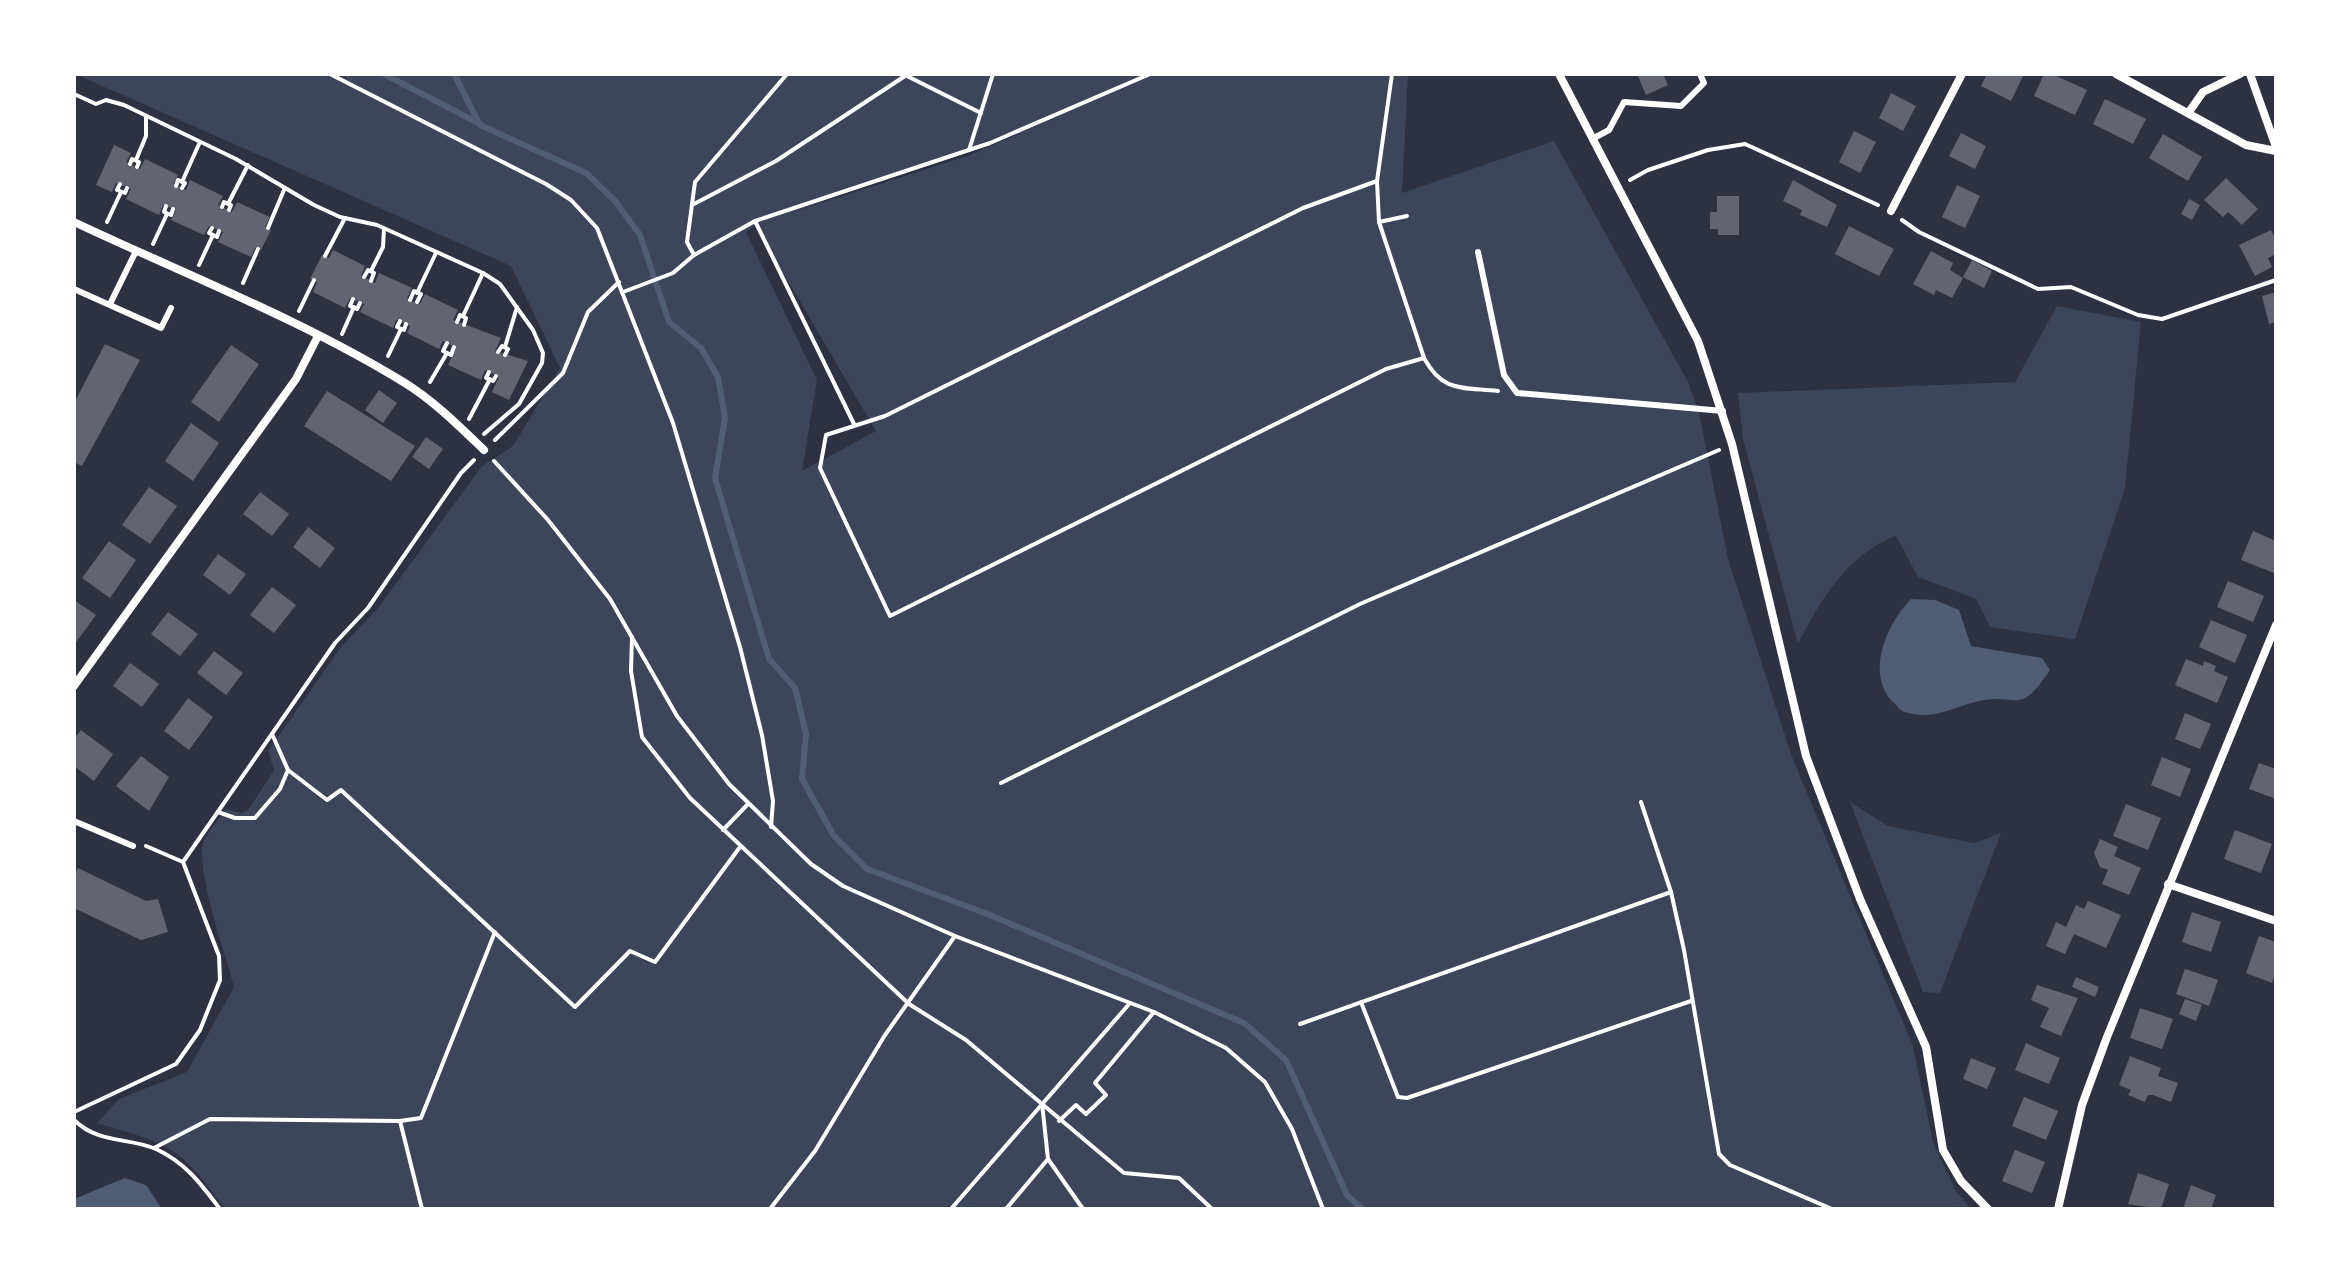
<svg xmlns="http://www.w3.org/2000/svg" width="2350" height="1283" font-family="Helvetica,sans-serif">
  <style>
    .green { fill: #3c4559; fill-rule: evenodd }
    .water { fill: #4f5d75 }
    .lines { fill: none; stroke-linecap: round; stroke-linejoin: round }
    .stream { stroke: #4f5d75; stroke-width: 6 }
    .building { fill: #626471 }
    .path { stroke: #fff; stroke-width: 4 }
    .service { stroke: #fff; stroke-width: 6 }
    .minor { stroke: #fff; stroke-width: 8 }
  </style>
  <rect width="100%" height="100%" fill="#2d3142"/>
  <g class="green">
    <path d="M75 74H1408L1402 193 1554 141 1688 382 1699 412 1728 559 1792 757 1913 1046 1933 1142 1956 1191 1971 1209H225C179 1145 171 1145 97 1123L119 1099 187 1072 234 987C226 955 194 868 204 840 209 830 220 819 226 809L242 813 249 809 274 770 268 751 341 647 378 608 482 466 513 446 560 368 511 266ZM1059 116 970 155 790 213 1058 115ZM755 225 876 431 802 471 817 380 746 232Z"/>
    <path d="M2057 306 2141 322 2125 488 2075 639 1990 627 1976 599 1918 577 1896 536C1847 554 1821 600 1798 644L1743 439 1738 393 2015 382Z"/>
    <polygon points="1850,802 1888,826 1974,843 2001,833 1940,993 1923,992"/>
  </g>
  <g class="water">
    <path d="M1911 599 1935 600 1959 610 1971 646 2042 658 2050 670C2018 718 2019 692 1979 701 1952 707 1937 720 1908 713 1902 712 1898 707 1894 703 1864 675 1887 623 1911 599Z"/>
    <polygon points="125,1178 146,1185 162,1209 74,1209 74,1199"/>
  </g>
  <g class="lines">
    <g class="stream">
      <polyline points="384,74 480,124"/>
      <polyline points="454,74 480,125 586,173 615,201 640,235 669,322 701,348 718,377 725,418 715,478 769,659 795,688 806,734 802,779 834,836 867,869 990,915 1244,1023 1286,1060 1347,1195 1362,1209"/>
    </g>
  </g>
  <g class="building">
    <polygon points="1637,74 1663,74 1668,85 1646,95"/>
    <polygon points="1987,74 2024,74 2011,101 1981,86"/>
    <polygon points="2044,74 2052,74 2087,90 2075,115 2034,96"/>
    <polygon points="1891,93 1916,106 1903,131 1879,118"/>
    <polygon points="2105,99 2146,119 2133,144 2093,124"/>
    <polygon points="1854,131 1876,142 1860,173 1839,162"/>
    <polygon points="1961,133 1986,146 1975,169 1949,156"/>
    <polygon points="2163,134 2202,157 2188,181 2149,158"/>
    <polygon points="114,145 131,153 126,162 140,169 145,159 178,175 173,184 186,190 190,180 223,196 218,205 232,212 237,202 270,217 265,227 271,230 261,250 255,248 251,257 218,242 223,232 209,226 204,235 171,220 176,210 163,205 159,215 126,199 131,189 116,183 112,192 96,185"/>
    <polygon points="2226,178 2258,209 2242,225 2228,212 2223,217 2204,200"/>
    <polygon points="1793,180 1837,205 1827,227 1800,215 1802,210 1783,201"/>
    <polygon points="1957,185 1980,196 1965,228 1942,217"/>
    <polygon points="1717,196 1739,196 1739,235 1718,235 1718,229 1710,229 1710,212 1717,212"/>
    <polygon points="2189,199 2200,205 2192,220 2181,214"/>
    <polygon points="1849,226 1894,249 1879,276 1835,254"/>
    <polygon points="2271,230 2276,241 2276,254 2268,258 2272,267 2255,276 2239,245"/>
    <polygon points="333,250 365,266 361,276 368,279 375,283 379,273 412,288 407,298 410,300 420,304 425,294 458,310 453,320 501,338 495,351 528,361 509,400 492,392 499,377 485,370 481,380 448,365 456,348 443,341 439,349 407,333 410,326 396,320 393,328 360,312 364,304 350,298 345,308 313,292 317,282 310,279 322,255 329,258"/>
    <polygon points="1931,251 1953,263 1950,270 1963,278 1952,298 1936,290 1934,295 1913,284"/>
    <polygon points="1972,260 1992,271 1984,288 1963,277"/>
    <polygon points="2276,292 2276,322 2269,324 2262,296"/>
    <polygon points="105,344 140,360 82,466 74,462 74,403"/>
    <polygon points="231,345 259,364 219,422 191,402"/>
    <polygon points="379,390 397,403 383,423 365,410"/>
    <polygon points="327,391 415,446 391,481 304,426"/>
    <polygon points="191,423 219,443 193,481 165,461"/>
    <polygon points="426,437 443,449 429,469 412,457"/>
    <polygon points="149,487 177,506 150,544 122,525"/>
    <polygon points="260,492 289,514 272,536 243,514"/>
    <polygon points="308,527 335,548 320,568 293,547"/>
    <polygon points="2253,531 2276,541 2274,573 2241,560"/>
    <polygon points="109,541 136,560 110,598 82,578"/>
    <polygon points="218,554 246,574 230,595 203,575"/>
    <polygon points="2228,581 2264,596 2253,622 2217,607"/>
    <polygon points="272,587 296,605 274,633 250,615"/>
    <polygon points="74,600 96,615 74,645"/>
    <polygon points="168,612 198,634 180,656 151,634"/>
    <polygon points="2211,620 2247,635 2235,663 2199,647"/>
    <polygon points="214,651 243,673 226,695 197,673"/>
    <polygon points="2186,659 2203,666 2204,661 2216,666 2214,671 2228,677 2217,703 2175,685"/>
    <polygon points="130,663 159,684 142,707 113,686"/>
    <polygon points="188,698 213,717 189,750 164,731"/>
    <polygon points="2185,713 2211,724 2200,749 2175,739"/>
    <polygon points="81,730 113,754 94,781 74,766 74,739"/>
    <polygon points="141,756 169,777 149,811 116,786"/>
    <polygon points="2162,757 2191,769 2180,797 2151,785"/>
    <polygon points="2259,763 2276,769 2276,799 2249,789"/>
    <polygon points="2126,804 2161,818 2148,850 2113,836"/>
    <polygon points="2235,830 2272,844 2261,873 2224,859"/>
    <polygon points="2100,839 2118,847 2114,856 2141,868 2129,895 2102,884 2108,870 2100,867 2094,853"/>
    <polygon points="78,868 146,901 158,899 168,932 141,940 74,908 74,876"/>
    <polygon points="2088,901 2121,915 2106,948 2074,934 2065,954 2046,946 2056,922 2066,927 2076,905 2084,909"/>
    <polygon points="2192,912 2221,922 2211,952 2182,942"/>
    <polygon points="2259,936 2276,942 2276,972 2272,983 2246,973"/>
    <polygon points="2185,969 2218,980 2209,1006 2176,994"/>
    <polygon points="2076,977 2099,987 2095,997 2072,987"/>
    <polygon points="2037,985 2078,998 2061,1036 2040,1027 2049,1008 2031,1000"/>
    <polygon points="2185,999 2202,1005 2196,1021 2179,1014"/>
    <polygon points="2140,1008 2173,1019 2162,1049 2130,1038"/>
    <polygon points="2026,1043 2060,1058 2049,1084 2015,1070"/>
    <polygon points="2130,1056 2161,1068 2158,1076 2178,1083 2171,1102 2153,1095 2148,1095 2145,1102 2128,1095 2131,1090 2119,1085"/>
    <polygon points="1971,1058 1996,1068 1987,1089 1963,1079"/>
    <polygon points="2024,1097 2058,1111 2046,1140 2012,1126"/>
    <polygon points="2015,1150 2045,1162 2032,1193 2002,1181"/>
    <polygon points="2138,1173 2169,1184 2161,1209 2128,1204"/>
    <polygon points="2191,1185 2216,1195 2211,1209 2183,1209"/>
  </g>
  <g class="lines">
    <g class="path">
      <polyline points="330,74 546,184 571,200 597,228 673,423 740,647 762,735 773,801 771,827"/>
      <polyline points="903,74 981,113"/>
      <path d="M1392 74 1377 181 1379 222 1424 358C1443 393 1462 387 1498 391"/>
      <polyline points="74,94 96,104 106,100 124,105 236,159 314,205 340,217 377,225 483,273 500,284 533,330 543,353 542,363 519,404 484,434"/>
      <polyline points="969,150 993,74"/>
      <polyline points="136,160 146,136 146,117"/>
      <polyline points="130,164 132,159 139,162 137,167"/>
      <polyline points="1630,180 1648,170 1708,150 1745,144 1878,205"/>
      <polyline points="1377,181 1303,208 885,416 826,435 820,468 890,616 1386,369 1424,358"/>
      <polyline points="182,182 199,144"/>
      <polyline points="120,184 117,190 125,193 127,188"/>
      <polyline points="176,186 178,180 185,183 182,188"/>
      <polyline points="228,204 248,165"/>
      <polyline points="694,204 776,161 908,74"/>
      <polyline points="166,206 164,212 171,215 173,209"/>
      <polyline points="222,207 224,202 231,205 229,210"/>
      <polyline points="1902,220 1919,232 2038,289 2071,287 2138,315 2162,319 2276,280"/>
      <polyline points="755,221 854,424"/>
      <polyline points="107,222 121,192"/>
      <polyline points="1379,222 1407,216"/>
      <polyline points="212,228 209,233 217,237 219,231"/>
      <polyline points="268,228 284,190"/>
      <polyline points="153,244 167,214"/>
      <polyline points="694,255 687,242 695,182 787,74"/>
      <polyline points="325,256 345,218"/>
      <polyline points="199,265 213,235"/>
      <polyline points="371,271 383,247 384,229"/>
      <polyline points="364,277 368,270 374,273 371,281"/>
      <polyline points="243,283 258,249"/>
      <polyline points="623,292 673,273 694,255 755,221 990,143 1150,74"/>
      <polyline points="417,293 435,255"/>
      <polyline points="353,299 350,306 357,309 360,303"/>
      <polyline points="410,300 414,291 421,294 417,302"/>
      <polyline points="299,311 314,280"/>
      <polyline points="463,316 483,273"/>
      <polyline points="400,321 397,327 404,330 406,324"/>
      <polyline points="457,322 460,315 466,318 464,325"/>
      <polyline points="342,334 354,307"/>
      <polyline points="447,343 443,351 451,355 454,347"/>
      <polyline points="505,347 517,307"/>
      <polyline points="498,352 502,346 508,349 505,355"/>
      <polyline points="388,356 401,329"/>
      <polyline points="489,372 486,378 493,381 496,376"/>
      <polyline points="430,382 447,353"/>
      <polyline points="469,419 490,379"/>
      <polyline points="495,440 563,373 588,312 619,282"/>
      <polyline points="494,461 548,520 610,599 677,716 729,784 811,864 843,886 955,936 1154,1012 1226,1048 1265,1082 1292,1129 1323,1209"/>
      <polyline points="632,637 631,671 642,737 690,798 909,1004 966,1040 1124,1173 1179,1178 1212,1209"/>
      <polyline points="288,770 327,800 341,790 575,1007 630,951 655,962 740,847"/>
      <polyline points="1001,783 1360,604 1719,450"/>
      <polyline points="1641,802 1671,892 1684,950 1719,1154 1730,1165 1832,1209"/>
      <polyline points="218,812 235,818 255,818 280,789 288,770 272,734"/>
      <polyline points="723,830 748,804"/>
      <polyline points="146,846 183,862"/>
      <polyline points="1361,1002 1398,1097 1407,1098 1691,1001"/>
      <polyline points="1300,1024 1671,892"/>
      <polyline points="1042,1103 1048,1159 1083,1209"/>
      <polyline points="74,1112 176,1064 200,1030 220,980 219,956 183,862 335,643 368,608 461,473 474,460"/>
      <path d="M74 1120C99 1144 127 1137 156 1149 186 1163 201 1184 220 1209"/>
      <polyline points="400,1121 421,1118 495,932"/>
      <polyline points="1059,1121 1076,1105 1086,1114 1106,1095 1095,1083 1154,1012"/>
      <polyline points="154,1148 210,1119 400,1121 422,1209"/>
      <polyline points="770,1209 815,1151 885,1035 955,936"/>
      <polyline points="951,1209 1130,1003"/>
      <polyline points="1006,1209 1048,1159"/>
    </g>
    <g class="service">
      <polyline points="1592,139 1609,130 1624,102 1681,106 1704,83 1700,74"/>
      <polyline points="1478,252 1504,375 1517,393 1723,411"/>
      <polyline points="74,289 161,328 171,308"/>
      <polyline points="110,304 136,251"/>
      <polyline points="74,821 133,846"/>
    </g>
    <g class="minor">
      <polyline points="1559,74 1698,341 1732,444 1806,756 1860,899 1926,1047 1943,1150 1961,1181 1988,1209"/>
      <polyline points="2116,74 2246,145 2276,151"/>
      <polyline points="2250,74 2276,147"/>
      <polyline points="2189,112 2203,92 2240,74"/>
      <polyline points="1891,211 1962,74"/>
      <path d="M74 222C184 274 301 319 405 383 434 401 459 426 484 450"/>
      <polyline points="74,686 296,379 318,336"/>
      <polyline points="2168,884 2276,921"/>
      <polyline points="2058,1209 2082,1105 2107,1037 2276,625"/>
    </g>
  </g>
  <rect width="2350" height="1283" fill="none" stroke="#ffffff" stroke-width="152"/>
</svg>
